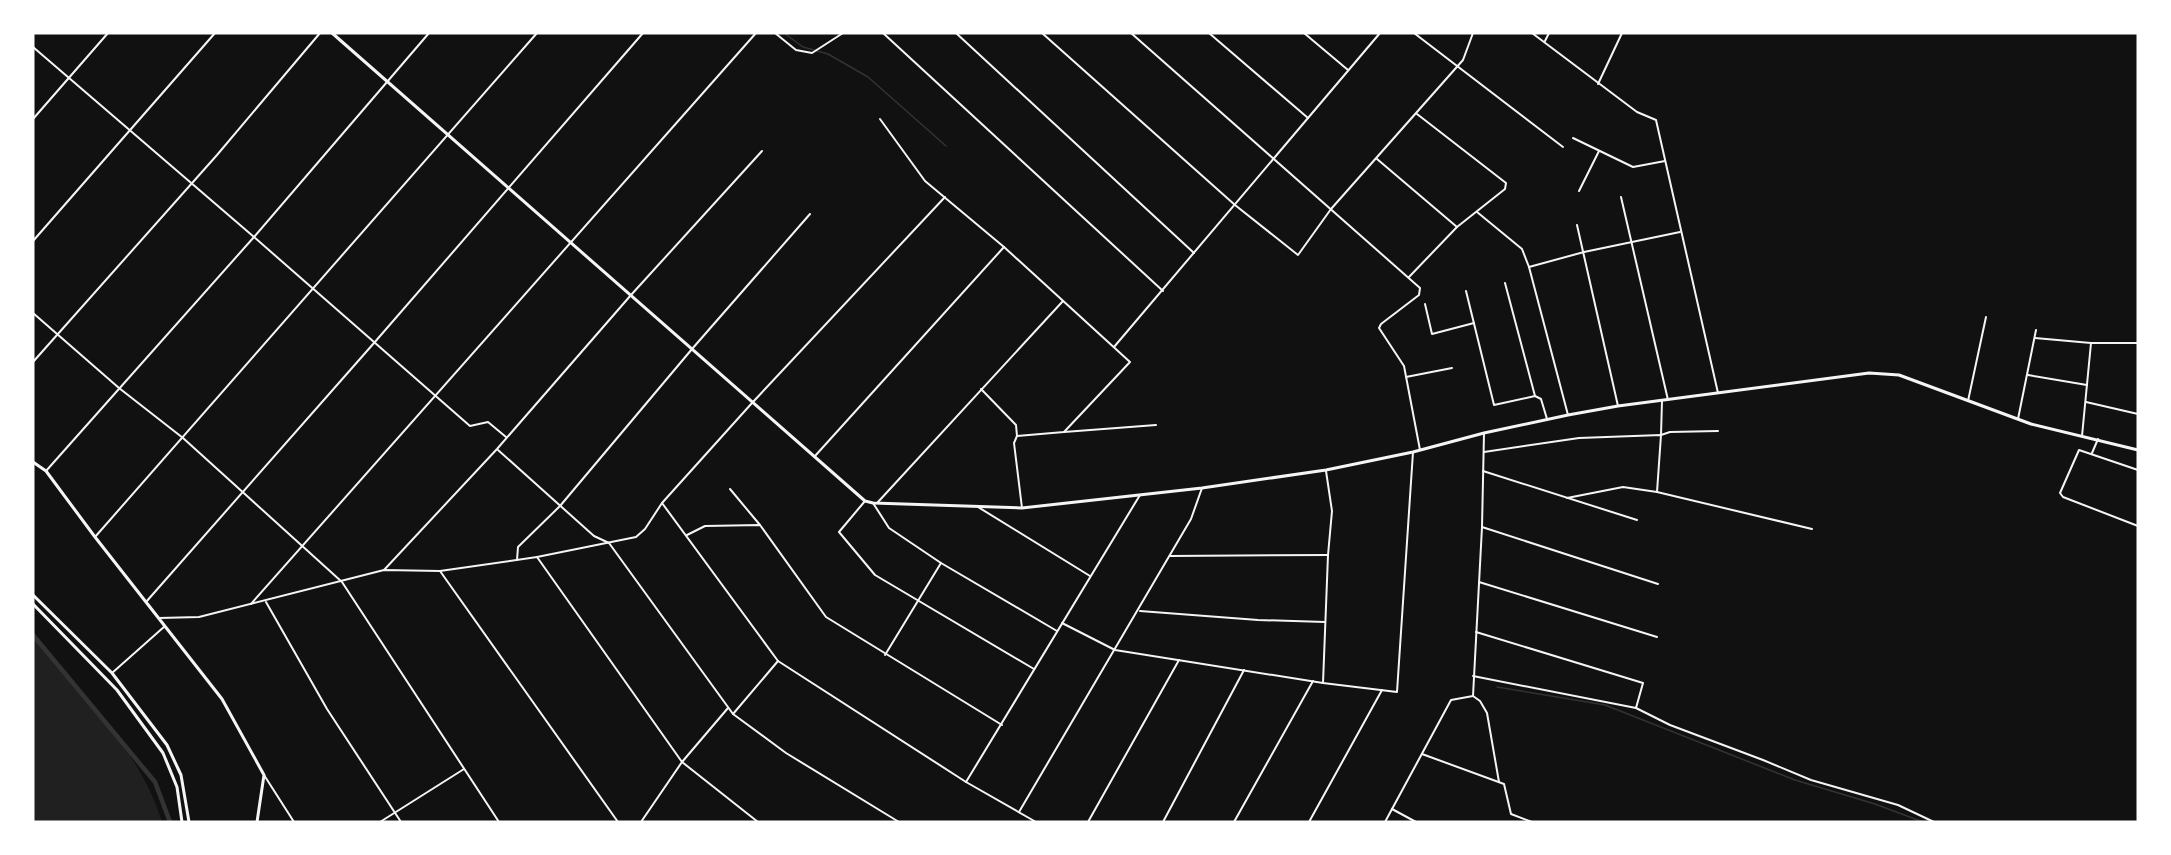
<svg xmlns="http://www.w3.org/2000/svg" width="2171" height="855" font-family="'IBM Plex Sans',sans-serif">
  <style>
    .green { fill: #202020 }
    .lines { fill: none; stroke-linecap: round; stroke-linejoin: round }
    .stream { stroke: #333; stroke-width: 1.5 }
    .canal { stroke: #333; stroke-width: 4.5 }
    .minor { stroke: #f5f5f5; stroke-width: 2 }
    .tertiary { stroke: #f5f5f5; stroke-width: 3 }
  </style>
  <rect width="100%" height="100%" fill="#111"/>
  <path class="green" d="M33 638C81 694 140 750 162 822H33Z"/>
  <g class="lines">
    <g class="stream">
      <polyline points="784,33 803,47 828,54 868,77 946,146"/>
      <polyline points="1497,687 1605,705 1795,780 1875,804 1923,822"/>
    </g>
    <polyline class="canal" points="33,635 155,782 170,822"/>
    <g class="minor">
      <polyline points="775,33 796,50 812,53 843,33"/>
      <polyline points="883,33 1163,291"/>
      <polyline points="956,33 1194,253"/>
      <polyline points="1042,33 1235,205 1298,255 1331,209 1463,60 1473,33"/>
      <polyline points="1131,33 1420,288 1419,295 1381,324 1379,328 1404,366 1420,450"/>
      <polyline points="1209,33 1308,118"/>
      <polyline points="1304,33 1348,70"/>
      <polyline points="1414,33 1563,147"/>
      <polyline points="1532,33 1637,112 1656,120 1718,393"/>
      <polyline points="1545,41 1549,33"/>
      <polyline points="33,47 254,237 470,426 488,422 506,437"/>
      <polyline points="1598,84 1622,33"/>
      <polyline points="33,119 108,33"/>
      <polyline points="880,119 925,181 1004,247 1130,362 1064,432 1017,436"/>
      <polyline points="1573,138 1633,167 1665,161"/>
      <polyline points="1377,159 1457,227"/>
      <polyline points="1579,191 1599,151"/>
      <polyline points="1621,197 1668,400"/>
      <polyline points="1477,212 1522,249 1529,267 1568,415"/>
      <polyline points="1577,225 1618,406"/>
      <polyline points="33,241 215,33"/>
      <polyline points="1529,267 1584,252 1680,232"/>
      <polyline points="1409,277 1457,227 1505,189 1506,183 1417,114"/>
      <polyline points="1505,283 1535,396"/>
      <polyline points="1466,291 1494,405 1535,396 1541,399 1547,419"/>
      <polyline points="1425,304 1432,334 1474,323"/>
      <polyline points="33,313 119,388 183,438 342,582 499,822"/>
      <polyline points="2035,338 2091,343 2138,343"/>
      <polyline points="1114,347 1380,33"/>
      <polyline points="33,362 217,155 320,33"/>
      <polyline points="2028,375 2087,385"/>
      <polyline points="1406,377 1452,368"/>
      <polyline points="981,389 1016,425 1017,436 1014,443 1022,508"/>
      <polyline points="1662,401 1661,435 1670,432 1718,431"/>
      <polyline points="1968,401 1986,317"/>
      <polyline points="2086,402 2138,414"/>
      <polyline points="2018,419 2036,330"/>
      <polyline points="1064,432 1156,425"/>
      <polyline points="2082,436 2091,343"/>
      <polyline points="498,450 594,536 609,543 733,714 786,753 899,822"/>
      <polyline points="1484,452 1579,438 1661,435 1657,492"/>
      <polyline points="2092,453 2098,439"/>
      <polyline points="815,456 1004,247"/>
      <polyline points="2138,470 2079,450 2060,493 2063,497 2138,526"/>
      <polyline points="46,471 254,237 429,33"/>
      <polyline points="1483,471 1637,520"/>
      <polyline points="730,489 760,525"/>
      <polyline points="1567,498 1623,487 1657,492 1812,529"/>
      <polyline points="865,501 839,532 875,575 1034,669"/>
      <polyline points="878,502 1063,301"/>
      <polyline points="662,503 778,661 966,782 1036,822"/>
      <polyline points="873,503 889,528 941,563 1057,631"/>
      <polyline points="978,507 1090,576"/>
      <polyline points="1482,527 1658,584"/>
      <polyline points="687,535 705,526 760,525 826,617 1002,725"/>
      <polyline points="95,537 537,33"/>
      <polyline points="1170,556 1328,555"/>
      <polyline points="537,557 636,537 645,529 662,503 752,403 945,197"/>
      <polyline points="517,560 518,547 560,506 692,349 810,214"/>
      <polyline points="384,570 497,449 631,295 762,151"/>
      <polyline points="440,571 618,822"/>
      <polyline points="1479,582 1657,637"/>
      <polyline points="146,602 374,343 643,33"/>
      <polyline points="266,602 327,709 401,822"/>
      <polyline points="251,604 756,33"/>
      <polyline points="1140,611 1258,620 1325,622"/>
      <polyline points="159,618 199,617 384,570 440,571 537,557 682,762 758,822"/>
      <polyline points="1062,623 1115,650 1323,683 1397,692 1413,452"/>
      <polyline points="885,655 941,563"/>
      <polyline points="112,673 165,626"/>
      <polyline points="1473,676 1636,708 1643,683 1476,632"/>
      <polyline points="1323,683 1328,555 1332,511 1326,471"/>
      <polyline points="1473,696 1480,701 1487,713 1499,782"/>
      <polyline points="1636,708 1670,725 1763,760 1811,780 1898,805 1934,822"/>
      <polyline points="733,714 778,661"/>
      <polyline points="1422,754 1504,784 1511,814 1532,822"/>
      <polyline points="264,775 294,822"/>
      <polyline points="966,782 1140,495"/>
      <polyline points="1392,809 1416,822"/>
      <polyline points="1019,812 1191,519 1202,488"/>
      <polyline points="380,822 464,769"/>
      <polyline points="641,822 682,762 728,708"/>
      <polyline points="1088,822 1179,660"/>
      <polyline points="1163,822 1244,670"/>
      <polyline points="1234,822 1313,681"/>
      <polyline points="1309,822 1382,690"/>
      <polyline points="1385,822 1451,700 1473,696 1482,527 1484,433"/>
    </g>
    <g class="tertiary">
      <polyline points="332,33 865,501 873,503 1022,508 1202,488 1326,470 1413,452 1484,433 1568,415 1618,406 1869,373 1899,375 2031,424 2138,450"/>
      <polyline points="33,462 46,471 95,537 222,699 264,775 257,822"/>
      <polyline points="33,595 112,673 167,745 181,775 189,822"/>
      <polyline points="33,604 117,690 163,753 177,787 182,822"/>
    </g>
  </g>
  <rect width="2171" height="855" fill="none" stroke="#ffffff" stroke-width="69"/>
</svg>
